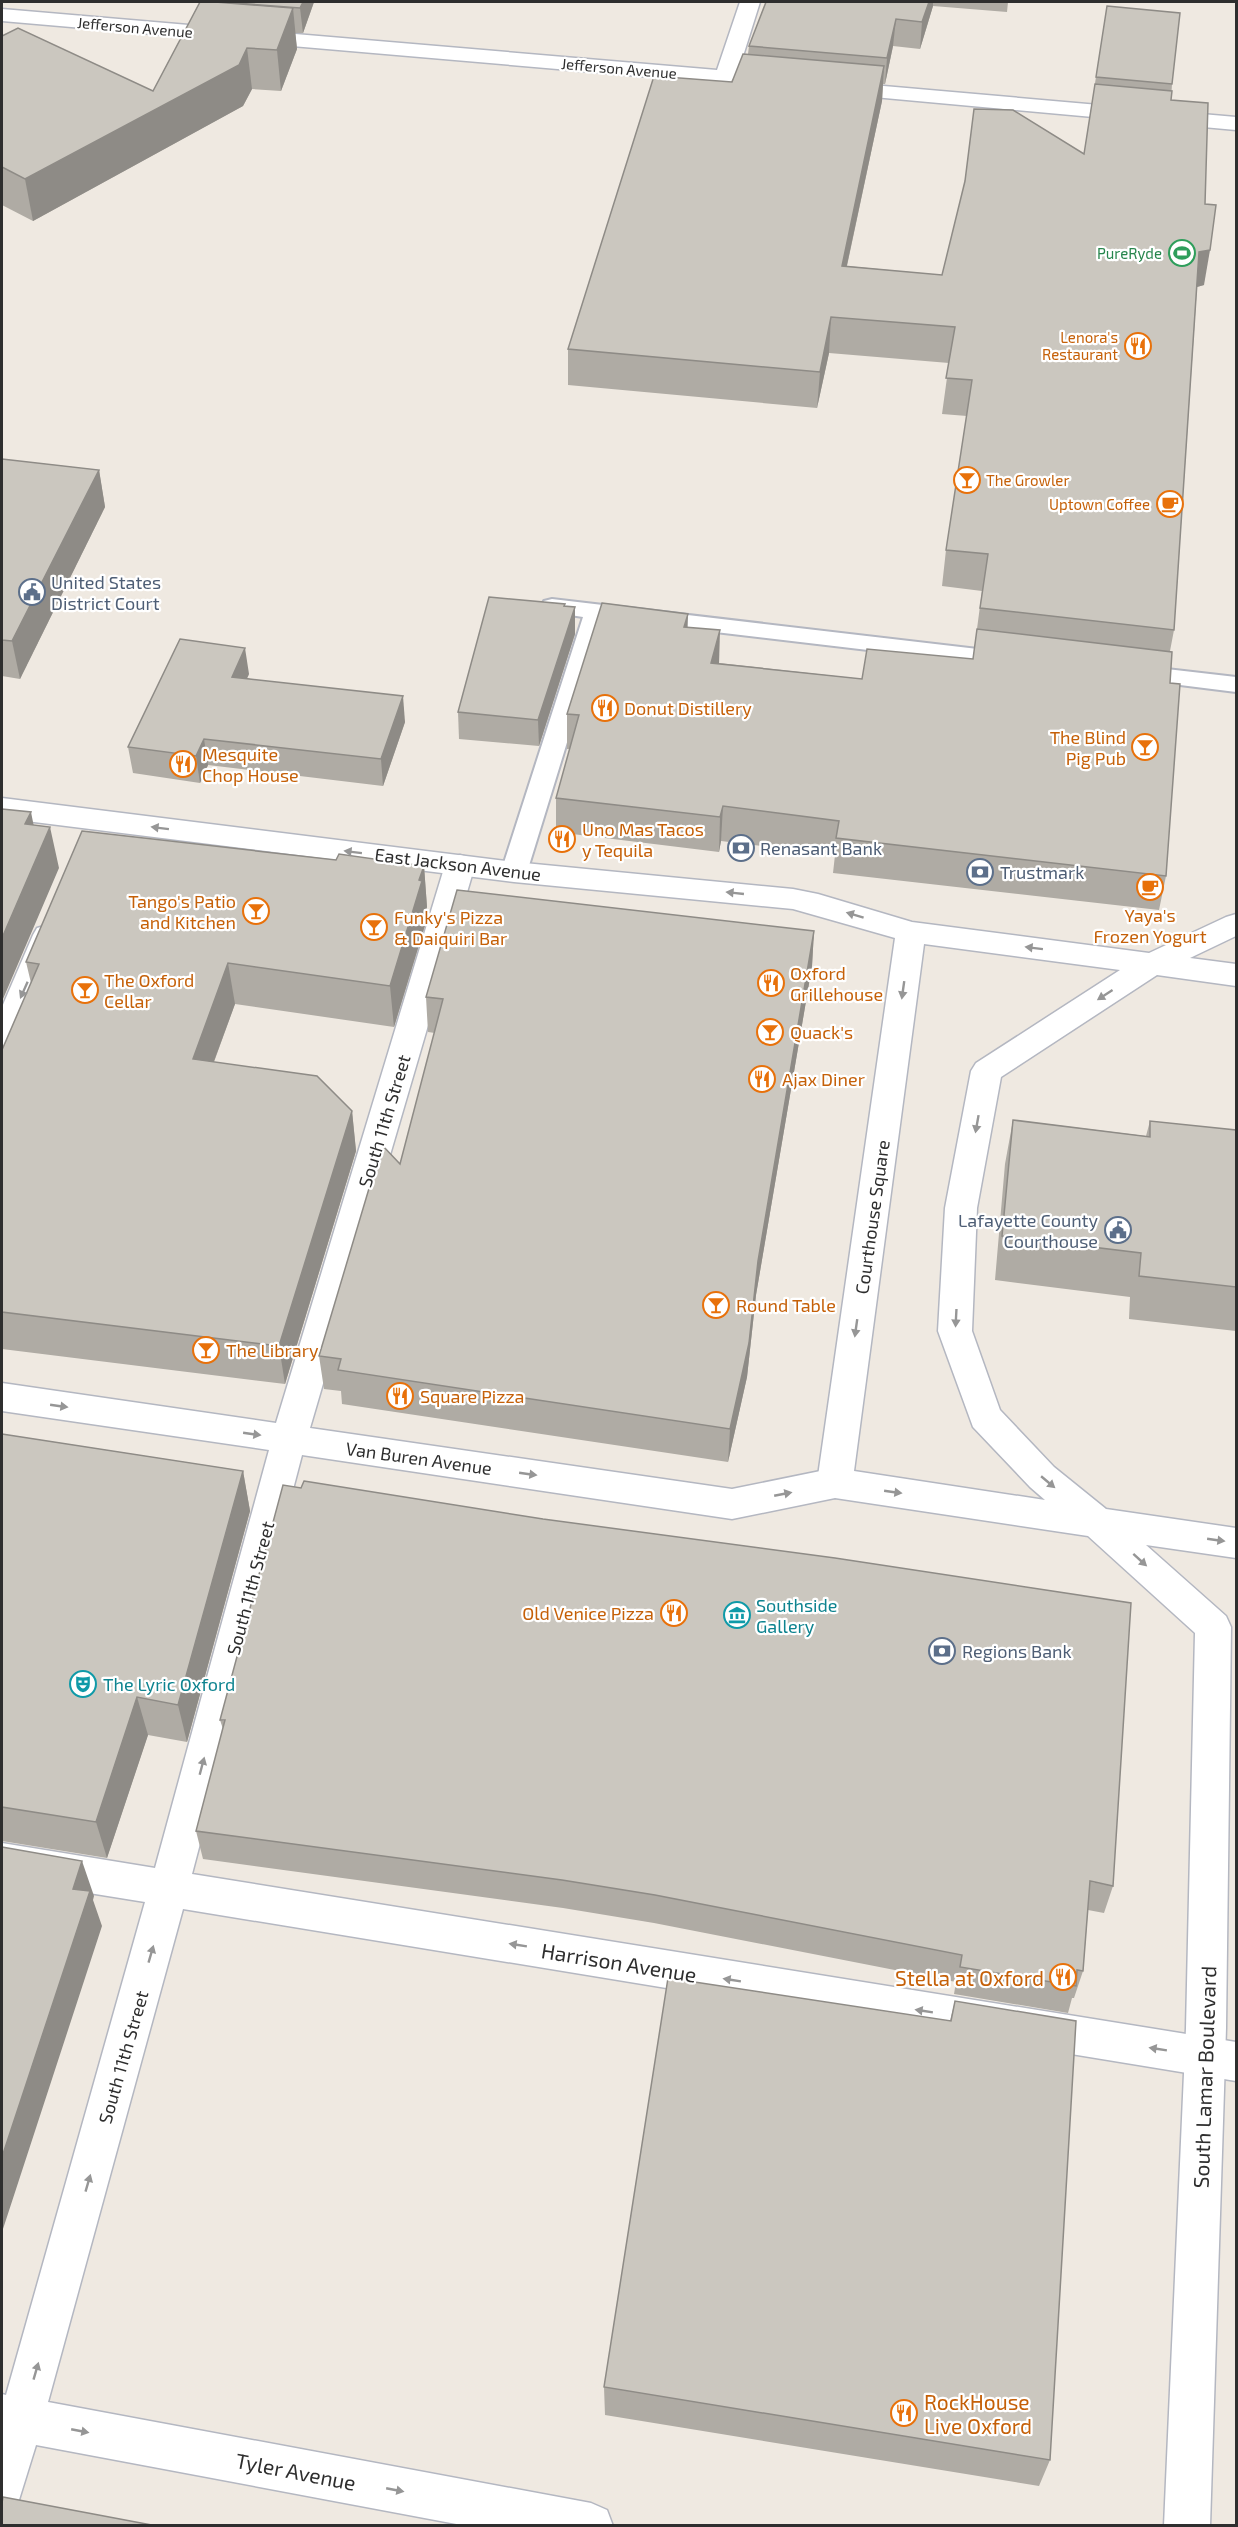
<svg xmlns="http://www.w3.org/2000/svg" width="1238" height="2527" font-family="'Exo 2',sans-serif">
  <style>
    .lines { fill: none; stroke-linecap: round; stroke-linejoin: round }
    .service-casing { stroke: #b4b7c1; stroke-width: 4 }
    .minor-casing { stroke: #b4b7c1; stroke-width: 3 }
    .tertiary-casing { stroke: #b4b7c1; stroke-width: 3 }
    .service { fill: #fff; fill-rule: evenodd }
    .minor { fill: #fff; fill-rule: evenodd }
    .tertiary { fill: #fff; fill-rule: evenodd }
    .wall { fill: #afaba4 }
    .shaded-wall { fill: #8e8b86 }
    .building { fill: #cbc7bf; stroke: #8e8b86; stroke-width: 1.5 }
    .oneway { fill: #969696 }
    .labels { text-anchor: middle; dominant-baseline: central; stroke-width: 4.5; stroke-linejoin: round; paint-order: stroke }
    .far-street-label { font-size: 15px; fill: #2e2e2e; stroke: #fff }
    .far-leisure-label { font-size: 15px; fill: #27864d; stroke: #fff; text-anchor: end }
    .far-food-label { font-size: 15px; fill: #c56008; stroke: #fff; text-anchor: end }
    .service-label { font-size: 18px; fill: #4e5e75; stroke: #fff; text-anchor: start }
    .food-label { font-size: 18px; fill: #c56008; stroke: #fff; text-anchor: start }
    .street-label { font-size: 18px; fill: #2e2e2e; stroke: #fff }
    .culture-label { font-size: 18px; fill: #0d838f; stroke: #fff; text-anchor: start }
    .near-street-label { font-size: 21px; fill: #2e2e2e; stroke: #fff }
    .near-food-label { font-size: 21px; fill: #c56008; stroke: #fff; text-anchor: end }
  </style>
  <rect width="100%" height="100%" fill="#efe9e1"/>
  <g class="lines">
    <defs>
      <g id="service">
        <polygon points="552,599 1012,653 1020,655 1024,660 1020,665 1012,667 605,619 527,872 523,878 514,881 505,878 501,872 583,617 544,611 541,606 544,601"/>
        <polygon points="1132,665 1236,677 1236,692 1124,678 1120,673 1124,668"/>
      </g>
      <g id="minor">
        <polygon points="740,2 760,2 738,72 786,77 789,82 786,87 778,88 2,21 2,9 717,70"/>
        <polygon points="838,82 1236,117 1236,130 830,93 827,88 830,83"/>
        <polygon points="460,855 470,858 475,865 310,1428 732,1489 835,1468 847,1473 853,1483 847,1493 835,1498 732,1519 302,1455 192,1874 1236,2042 1236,2081 183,1909 48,2402 591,2503 607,2510 613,2526 467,2526 36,2445 18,2503 2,2510 2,2394 6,2395 145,1902 2,1879 2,1843 155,1868 269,1450 2,1411 2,1383 276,1423 445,865 450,858"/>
        <polygon points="48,925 59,928 63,935 17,1041 13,1049 2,1052 2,1007 33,935 37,928"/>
      </g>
      <path id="tertiary" d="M2 798 514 862 793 889 818 894 912 922 1149 953 1226 917 1236 914V936L1190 958 1236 964V986L1157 975 1001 1077 977 1208 972 1331 1000 1410 1054 1467 1106 1509 1236 1528V1558L1146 1545 1226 1616 1231 1627 1226 2028 1210 2526H1164L1186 2028 1195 1633 1088 1536 835 1498 823 1493 817 1483 895 938 793 909 514 882 2 818ZM924 944 1120 970 976 1063 971 1071 945 1208 938 1331 973 1427 1030 1487 1045 1500 854 1471Z"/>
    </defs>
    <use href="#service" class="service-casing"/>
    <use href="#minor" class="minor-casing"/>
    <use href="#tertiary" class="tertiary-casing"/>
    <use href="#service" class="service"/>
    <use href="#minor" class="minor"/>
    <use href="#tertiary" class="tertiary"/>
  </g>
  <g class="wall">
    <polygon points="200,2 314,2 303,33 295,33 297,49 281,91 252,89 243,106 33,221 2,205 2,36 153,91"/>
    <polygon points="766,2 1008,2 1007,12 933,6 920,49 893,46 885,84 883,84 882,101 847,266 942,275 1084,154 1107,6 1172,84 1171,100 1205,204 1204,285 1197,287 1174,630 1170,651 1166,876 1159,910 833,873 835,855 721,841 719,852 556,832 556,798 570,749 567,749 567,714 688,627 719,663 862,679 973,659 982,591 942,586 946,550 967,416 942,414 949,363 829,353 817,408 568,385 568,349 748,54 749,46"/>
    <polygon points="2,459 99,470 105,507 20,679 2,676"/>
    <polygon points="565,606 575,634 539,746 459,739 458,712"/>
    <polygon points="249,674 247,678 405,722 383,786 208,765 200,783 133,773 128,747"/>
    <polygon points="336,860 424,866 427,907 425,913 426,922 394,1027 235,1004 214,1062 352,1111 356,1151 285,1384 2,1349 2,1050 31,983 26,962"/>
    <polygon points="814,931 812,966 756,1295 747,1377 728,1462 342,1404 341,1391 324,1389 319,1356 400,1164 435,1033 428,1032 426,997"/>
    <polygon points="1013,1120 1146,1136 1150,1121 1236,1130 1236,1331 1129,1319 1130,1297 995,1280 1005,1164"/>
    <polygon points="2,1434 243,1471 250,1511 187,1742 148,1735 107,1858 2,1841 2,1842"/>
    <polygon points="220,1720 1113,1886 1104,1913 1088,1910 1083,1971 1074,1998 1072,1998 1068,2013 954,1994 956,1982 654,1923 563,1908 203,1859 196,1831 223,1729"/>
    <polygon points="955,2001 1050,2460 1039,2486 605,2415 604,2387 950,2021"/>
  </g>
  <g class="shaded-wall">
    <polygon points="303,2 314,2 303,33 300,8"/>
    <polygon points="929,2 933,2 933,6 920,49 922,22"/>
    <polygon points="293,8 297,49 281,91 277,50"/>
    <polygon points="896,19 893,46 885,84 887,58"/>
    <polygon points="247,48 252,89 243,106 33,221 25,179"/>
    <polygon points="884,66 882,101 839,302 842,266"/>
    <polygon points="1210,250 1204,285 1193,288 1199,252"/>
    <polygon points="831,317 829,353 817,408 820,372"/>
    <polygon points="99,470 105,507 20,679 12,641"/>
    <polygon points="575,607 575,634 539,746 538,720"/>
    <polygon points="688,614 687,648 684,627"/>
    <polygon points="720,630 719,665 711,663"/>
    <polygon points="245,648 249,674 236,703 232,677"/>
    <polygon points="403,696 405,722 383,786 381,759"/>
    <polygon points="204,739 208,765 200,783 196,756"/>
    <polygon points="723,806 721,841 719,852 720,817"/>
    <polygon points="31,812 39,852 50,827 59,868 3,999 2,994 2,938 25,824"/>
    <polygon points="424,866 427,907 425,913 426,922 394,1027 390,986 419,880"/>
    <polygon points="814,931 812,966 756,1295 747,1377 728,1462 730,1429"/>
    <polygon points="228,963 235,1004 200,1099 193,1059"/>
    <polygon points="352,1111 356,1151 285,1384 279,1346"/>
    <polygon points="243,1471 250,1511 187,1742 178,1705"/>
    <polygon points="137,1697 148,1735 107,1858 96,1822"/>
    <polygon points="82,1861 94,1896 93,1900 102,1926 2,2232 2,2157 73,1889"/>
  </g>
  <g class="building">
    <polygon points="200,2 215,2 293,8 277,50 247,48 239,65 25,179 2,167 2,36 18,28 153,91"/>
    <polygon points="223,2 303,2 300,8"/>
    <polygon points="766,2 929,2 922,22 896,19 887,58 749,46"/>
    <polygon points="1107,6 1180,13 1172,84 1096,77"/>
    <polygon points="743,54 884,66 842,266 942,275 965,181 974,109 1013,110 1084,154 1095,84 1172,91 1171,100 1208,103 1205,204 1216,205 1210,250 1199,252 1174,630 980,608 988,554 946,550 972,380 946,378 955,327 831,317 820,372 568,349 654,76 732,82"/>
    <polygon points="2,459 99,470 12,641 2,640"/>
    <polygon points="489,597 565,604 564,606 575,607 538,720 458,712"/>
    <polygon points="602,603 688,614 684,627 720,630 711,663 862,679 867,649 973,659 977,629 1172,652 1170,683 1180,684 1166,876 836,838 839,821 723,806 720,817 556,798 579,715 567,714"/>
    <polygon points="180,639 245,648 232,677 403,696 381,759 204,739 196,756 128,747"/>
    <polygon points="2,809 31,812 25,824 50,827 2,938"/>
    <polygon points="82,831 336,860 339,854 424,866 419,880 422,881 390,986 228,963 193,1059 317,1076 352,1111 279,1346 2,1312 2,1050 39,964 26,962"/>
    <polygon points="457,890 814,931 758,1261 749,1343 730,1429 338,1370 341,1359 319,1356 382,1145 400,1164 443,999 426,997"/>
    <polygon points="1013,1120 1150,1137 1150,1121 1236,1130 1236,1287 1139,1276 1141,1253 1002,1236"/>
    <polygon points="2,1434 243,1471 178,1705 137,1697 96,1822 2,1807"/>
    <polygon points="304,1481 543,1519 835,1558 1131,1603 1113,1886 1090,1881 1083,1971 1077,1970 1076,1986 960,1967 962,1955 655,1895 562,1880 196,1831 225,1720 220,1720 283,1485 301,1488"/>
    <polygon points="2,1847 82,1861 73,1889 90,1891 2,2157"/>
    <polygon points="668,1978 951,2021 955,2001 1076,2021 1050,2460 604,2387"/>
    <polygon points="3,2497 157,2526 2,2526 2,2503"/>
  </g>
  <defs><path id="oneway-solid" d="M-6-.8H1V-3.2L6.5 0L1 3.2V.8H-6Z" transform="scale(1.5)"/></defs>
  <g class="oneway">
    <use href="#oneway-solid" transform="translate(160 828) rotate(-173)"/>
    <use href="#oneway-solid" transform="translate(353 852) rotate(-173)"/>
    <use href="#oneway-solid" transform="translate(735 893) rotate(-174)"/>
    <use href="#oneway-solid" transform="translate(855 915) rotate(-163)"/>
    <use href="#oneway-solid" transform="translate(1034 948) rotate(-173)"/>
    <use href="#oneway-solid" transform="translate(24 990) rotate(114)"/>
    <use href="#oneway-solid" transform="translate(903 990) rotate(98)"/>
    <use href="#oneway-solid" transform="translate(1105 995) rotate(147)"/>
    <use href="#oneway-solid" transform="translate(977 1124) rotate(100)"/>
    <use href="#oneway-solid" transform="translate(956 1318) rotate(93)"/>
    <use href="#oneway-solid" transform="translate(856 1328) rotate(98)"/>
    <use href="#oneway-solid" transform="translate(59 1406) rotate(8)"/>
    <use href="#oneway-solid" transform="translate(252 1434) rotate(8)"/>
    <use href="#oneway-solid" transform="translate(528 1474) rotate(8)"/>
    <use href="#oneway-solid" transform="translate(1048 1482) rotate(40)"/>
    <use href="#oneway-solid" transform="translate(893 1492) rotate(8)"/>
    <use href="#oneway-solid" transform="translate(783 1494) rotate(-11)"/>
    <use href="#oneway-solid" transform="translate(1216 1540) rotate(8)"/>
    <use href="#oneway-solid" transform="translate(1140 1560) rotate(42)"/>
    <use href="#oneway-solid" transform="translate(202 1766) rotate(-75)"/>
    <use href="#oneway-solid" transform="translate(518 1945) rotate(-171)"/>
    <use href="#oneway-solid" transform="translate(151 1954) rotate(-74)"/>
    <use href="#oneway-solid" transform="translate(732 1980) rotate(-171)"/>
    <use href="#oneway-solid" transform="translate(924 2011) rotate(-171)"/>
    <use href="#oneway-solid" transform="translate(1158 2049) rotate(-171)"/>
    <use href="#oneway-solid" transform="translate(88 2183) rotate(-74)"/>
    <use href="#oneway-solid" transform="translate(36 2371) rotate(-74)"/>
    <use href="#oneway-solid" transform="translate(80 2431) rotate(11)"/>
    <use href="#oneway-solid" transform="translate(395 2490) rotate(11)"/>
  </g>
  <defs>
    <symbol id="stadium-ring" viewBox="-11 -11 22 22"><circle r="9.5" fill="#fff" stroke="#2e9e5b" stroke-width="1.5"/><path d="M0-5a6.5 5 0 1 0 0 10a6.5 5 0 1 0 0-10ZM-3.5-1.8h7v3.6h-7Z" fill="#2e9e5b"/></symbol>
    <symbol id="restaurant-ring" viewBox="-11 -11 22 22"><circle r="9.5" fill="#fff" stroke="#e8710a" stroke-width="1.5"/><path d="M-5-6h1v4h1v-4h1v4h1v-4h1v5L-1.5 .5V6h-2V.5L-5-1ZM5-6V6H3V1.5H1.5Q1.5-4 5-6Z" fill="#e8710a"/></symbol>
    <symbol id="bar-ring" viewBox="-11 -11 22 22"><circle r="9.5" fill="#fff" stroke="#e8710a" stroke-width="1.5"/><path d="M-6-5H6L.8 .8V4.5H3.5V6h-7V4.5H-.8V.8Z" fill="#e8710a"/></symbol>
    <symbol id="cafe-ring" viewBox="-11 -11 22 22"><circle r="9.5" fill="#fff" stroke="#e8710a" stroke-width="1.5"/><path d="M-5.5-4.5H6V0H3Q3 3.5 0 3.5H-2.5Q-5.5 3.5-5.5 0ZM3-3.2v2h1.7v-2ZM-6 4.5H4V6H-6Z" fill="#e8710a"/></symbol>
    <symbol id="civic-ring" viewBox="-11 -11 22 22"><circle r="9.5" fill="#fff" stroke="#5c6f8a" stroke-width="1.5"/><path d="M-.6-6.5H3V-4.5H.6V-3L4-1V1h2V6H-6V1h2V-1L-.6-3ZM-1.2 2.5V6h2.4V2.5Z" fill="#5c6f8a"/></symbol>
    <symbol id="bank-ring" viewBox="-11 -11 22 22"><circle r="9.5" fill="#fff" stroke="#5c6f8a" stroke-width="1.5"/><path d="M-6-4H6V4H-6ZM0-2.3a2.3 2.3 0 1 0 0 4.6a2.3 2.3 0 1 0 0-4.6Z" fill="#5c6f8a"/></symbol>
    <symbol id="museum-ring" viewBox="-11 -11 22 22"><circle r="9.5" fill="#fff" stroke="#0f9aa8" stroke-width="1.5"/><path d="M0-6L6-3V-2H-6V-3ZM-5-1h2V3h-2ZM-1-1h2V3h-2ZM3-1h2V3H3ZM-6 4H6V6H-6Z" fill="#0f9aa8"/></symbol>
    <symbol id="theatre-ring" viewBox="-11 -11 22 22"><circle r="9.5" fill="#fff" stroke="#0f9aa8" stroke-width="1.5"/><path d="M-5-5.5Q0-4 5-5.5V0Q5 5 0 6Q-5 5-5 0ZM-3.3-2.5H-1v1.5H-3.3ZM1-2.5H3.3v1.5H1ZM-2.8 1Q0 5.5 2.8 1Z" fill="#0f9aa8"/></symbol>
  </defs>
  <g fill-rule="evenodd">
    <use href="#stadium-ring" x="1167" y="238" width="30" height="30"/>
    <use href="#restaurant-ring" x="1123" y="331" width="30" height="30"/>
    <use href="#bar-ring" x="952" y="465" width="30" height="30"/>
    <use href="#cafe-ring" x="1155" y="489" width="30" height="30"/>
    <use href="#civic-ring" x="17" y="577" width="30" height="30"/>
    <use href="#restaurant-ring" x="590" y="693" width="30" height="30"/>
    <use href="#bar-ring" x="1130" y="732" width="30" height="30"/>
    <use href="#restaurant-ring" x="168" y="749" width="30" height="30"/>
    <use href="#restaurant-ring" x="547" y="824" width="30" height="30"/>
    <use href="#bank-ring" x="726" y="833" width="30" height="30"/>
    <use href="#bank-ring" x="965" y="857" width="30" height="30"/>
    <use href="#cafe-ring" x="1135" y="872" width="30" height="30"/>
    <use href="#bar-ring" x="241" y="896" width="30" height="30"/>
    <use href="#bar-ring" x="359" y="912" width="30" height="30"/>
    <use href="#restaurant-ring" x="756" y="968" width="30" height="30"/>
    <use href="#bar-ring" x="70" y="975" width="30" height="30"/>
    <use href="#bar-ring" x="755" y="1017" width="30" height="30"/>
    <use href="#restaurant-ring" x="747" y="1064" width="30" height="30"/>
    <use href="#civic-ring" x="1103" y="1215" width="30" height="30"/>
    <use href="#bar-ring" x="701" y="1290" width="30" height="30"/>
    <use href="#bar-ring" x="191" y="1335" width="30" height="30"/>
    <use href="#restaurant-ring" x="385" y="1381" width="30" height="30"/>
    <use href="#restaurant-ring" x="659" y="1598" width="30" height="30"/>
    <use href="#museum-ring" x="722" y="1600" width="30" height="30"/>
    <use href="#bank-ring" x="927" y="1636" width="30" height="30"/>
    <use href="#theatre-ring" x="68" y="1669" width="30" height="30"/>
    <use href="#restaurant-ring" x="1048" y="1962" width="30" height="30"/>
    <use href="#restaurant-ring" x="889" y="2398" width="30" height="30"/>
  </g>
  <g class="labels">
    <g class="far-street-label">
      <text transform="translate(135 27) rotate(5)">Jefferson Avenue</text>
      <text transform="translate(619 68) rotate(5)">Jefferson Avenue</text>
    </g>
    <g class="far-leisure-label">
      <text x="1162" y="253">PureRyde</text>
    </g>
    <g class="far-food-label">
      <text x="1118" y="337">Lenora's<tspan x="1118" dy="17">Restaurant</tspan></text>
      <text x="986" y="480" text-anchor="start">The Growler</text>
      <text x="1150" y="504">Uptown Coffee</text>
    </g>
    <g class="service-label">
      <text x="51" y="582">United States<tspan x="51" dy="21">District Court</tspan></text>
      <text x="760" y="848">Renasant Bank</text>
      <text x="1000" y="872">Trustmark</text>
      <text x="1098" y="1220" text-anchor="end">Lafayette County<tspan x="1098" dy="21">Courthouse</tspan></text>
      <text x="962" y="1651">Regions Bank</text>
    </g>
    <g class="food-label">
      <text x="624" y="708">Donut Distillery</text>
      <text x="1126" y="737" text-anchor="end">The Blind<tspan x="1126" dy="21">Pig Pub</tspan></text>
      <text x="202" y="754">Mesquite<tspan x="202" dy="21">Chop House</tspan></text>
      <text x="582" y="829">Uno Mas Tacos<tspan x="582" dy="21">y Tequila</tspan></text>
      <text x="236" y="901" text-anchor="end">Tango's Patio<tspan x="236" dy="21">and Kitchen</tspan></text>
      <text x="1150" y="915" text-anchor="middle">Yaya's<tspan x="1150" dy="21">Frozen Yogurt</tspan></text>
      <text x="394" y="917">Funky's Pizza<tspan x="394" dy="21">&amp; Daiquiri Bar</tspan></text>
      <text x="790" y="973">Oxford<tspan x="790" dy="21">Grillehouse</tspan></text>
      <text x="104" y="980">The Oxford<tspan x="104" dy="21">Cellar</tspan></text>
      <text x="790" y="1032">Quack's</text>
      <text x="782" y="1079">Ajax Diner</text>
      <text x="736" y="1305">Round Table</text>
      <text x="226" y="1350">The Library</text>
      <text x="420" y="1396">Square Pizza</text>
      <text x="654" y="1613" text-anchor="end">Old Venice Pizza</text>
    </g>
    <g class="street-label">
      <text transform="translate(458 864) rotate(7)">East Jackson Avenue</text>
      <text transform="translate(384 1121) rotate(-73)">South 11th Street</text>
      <text transform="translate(872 1217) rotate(-82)">Courthouse Square</text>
      <text transform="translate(419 1458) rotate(8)">Van Buren Avenue</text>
      <text transform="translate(250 1588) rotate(-75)">South 11th Street</text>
      <text transform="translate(123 2057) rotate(-74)">South 11th Street</text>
    </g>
    <g class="culture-label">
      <text x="756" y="1605">Southside<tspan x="756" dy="21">Gallery</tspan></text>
      <text x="103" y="1684">The Lyric Oxford</text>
    </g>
    <g class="near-street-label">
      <text transform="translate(619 1962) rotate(9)">Harrison Avenue</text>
      <text transform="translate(1204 2077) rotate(-88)">South Lamar Boulevard</text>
      <text transform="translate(296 2471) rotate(11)">Tyler Avenue</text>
    </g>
    <g class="near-food-label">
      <text x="1044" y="1977">Stella at Oxford</text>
      <text x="924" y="2401" text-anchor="start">RockHouse<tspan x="924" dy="24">Live Oxford</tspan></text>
    </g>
  </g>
  <rect width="1238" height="2527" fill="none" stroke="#2e2e2e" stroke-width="6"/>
</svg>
